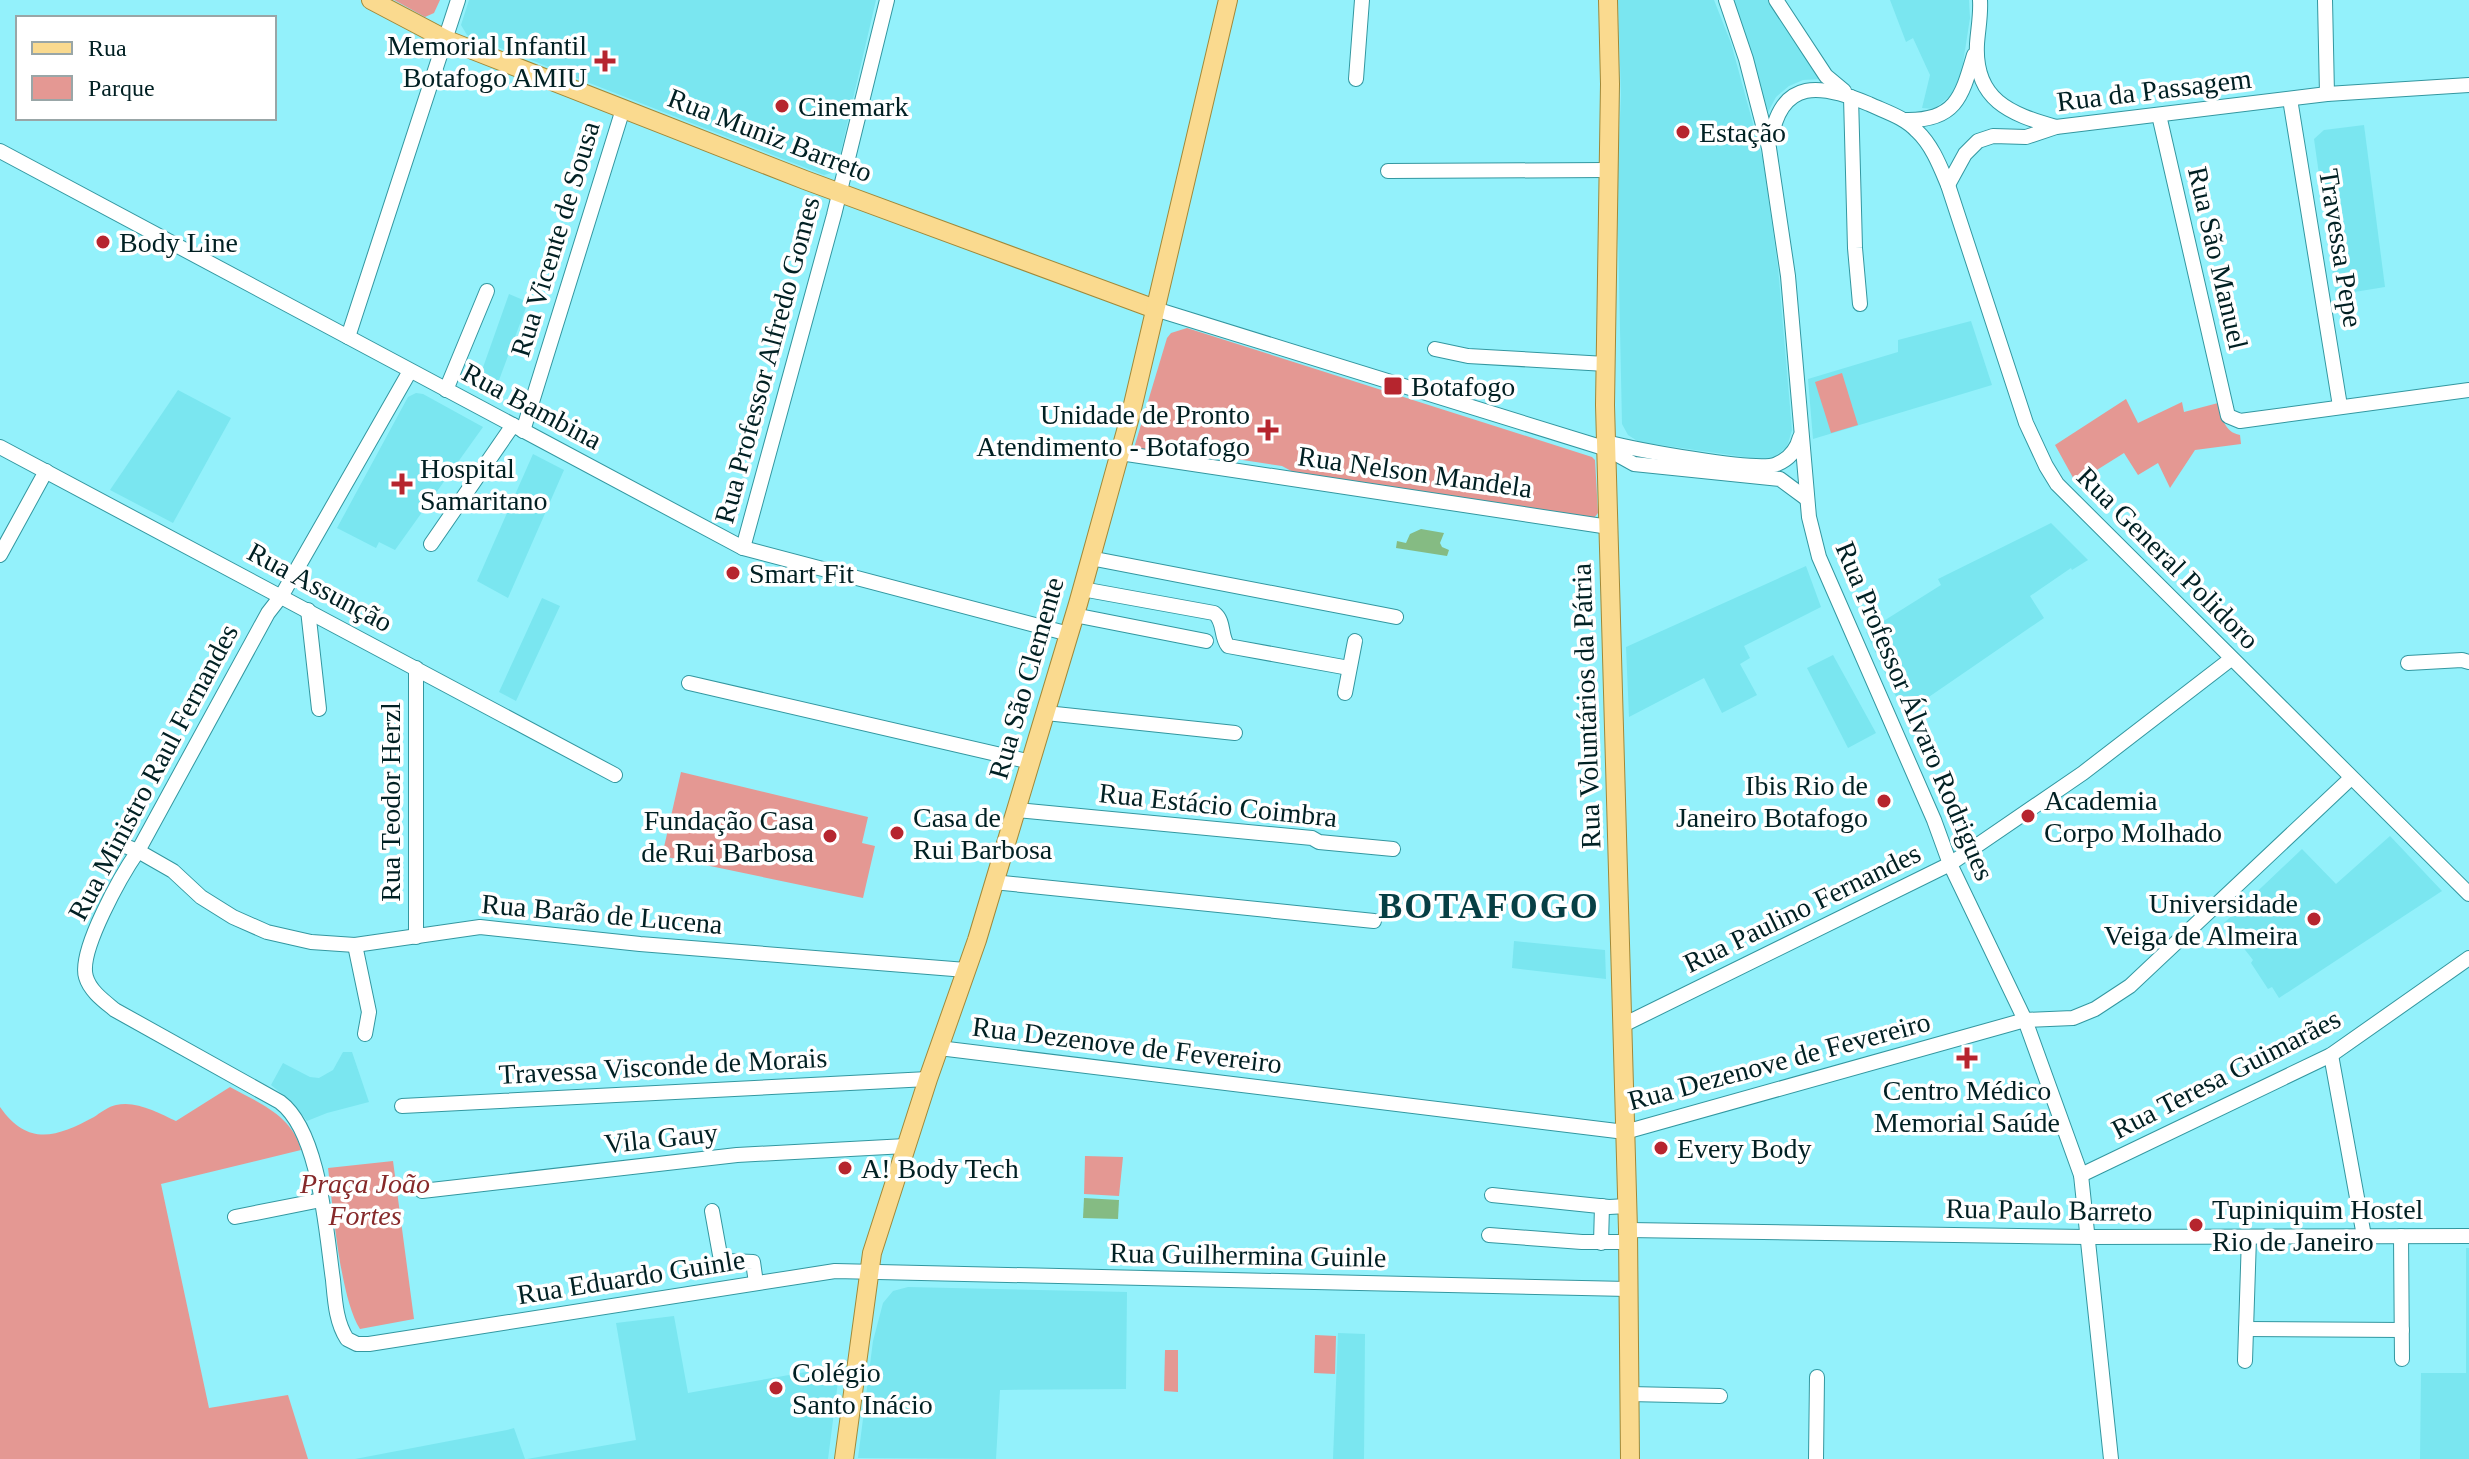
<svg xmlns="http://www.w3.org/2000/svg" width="2469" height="1459" font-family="'Times New Roman',serif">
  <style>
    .built { fill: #7ae6f0 }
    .green { fill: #e49893 }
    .water { fill: #85bb83 }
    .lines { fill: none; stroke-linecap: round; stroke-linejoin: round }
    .minor-casing { stroke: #3397a0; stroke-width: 16 }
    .major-casing { stroke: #a18939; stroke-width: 20 }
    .minor { stroke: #fff; stroke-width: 14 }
    .major { stroke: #fada8f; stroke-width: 18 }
    .poi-dot { fill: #b6252e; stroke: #fff; stroke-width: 3 }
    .labels { text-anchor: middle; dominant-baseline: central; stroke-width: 7; stroke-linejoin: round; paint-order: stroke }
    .poi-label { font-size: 28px; fill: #012023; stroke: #fff; text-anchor: start }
    .street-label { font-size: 28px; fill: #012023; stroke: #fff }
    .park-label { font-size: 28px; font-style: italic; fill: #86292a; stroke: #fff }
    .district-label { font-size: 36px; font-weight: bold; letter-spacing: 2px; fill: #073f44; stroke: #fff }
  </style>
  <rect width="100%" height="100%" fill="#93f1fb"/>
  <g class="built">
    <polygon points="469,0 876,0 837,168 832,173 824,175 467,35 461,25"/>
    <polygon points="1618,0 1714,0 1731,43 1763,160 1778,267 1792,430 1787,447 1773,458 1765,460 1639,442 1628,435 1622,424 1617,186 1621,95"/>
    <polygon points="1732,0 1768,0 1822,79 1803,80 1789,86 1776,97 1768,112"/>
    <polygon points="1890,0 1969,0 1970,18 1961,76 1951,95 1934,109 1922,108 1930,75 1913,38 1906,42"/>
    <polygon points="2364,125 2385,287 2336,295 2314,139 2324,130"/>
    <polygon points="509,294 528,302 492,399 475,390"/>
    <polygon points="1971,321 1992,385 1813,439 1808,379 1898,352 1898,340"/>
    <polygon points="178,390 231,418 173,523 110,490"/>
    <polygon points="416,393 423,394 483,427 395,550 379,542 376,548 337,528 408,397"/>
    <polygon points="533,454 564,470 508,598 477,581"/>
    <polygon points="2051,523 2088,560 2072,570 2071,568 2030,596 2044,618 1904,714 1866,632 1941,585 1938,579"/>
    <polygon points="1806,566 1821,607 1744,646 1750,658 1740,664 1757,695 1722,713 1704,678 1629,717 1626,647"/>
    <polygon points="542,598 560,606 516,701 499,692"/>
    <polygon points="1833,655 1876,733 1848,748 1807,668"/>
    <polygon points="2390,836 2442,891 2279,998 2272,987 2268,989 2251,963 2253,960 2224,923 2302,849 2336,884"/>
    <polygon points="1514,941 1605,950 1606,979 1512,968"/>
    <polygon points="343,1052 352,1052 369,1102 327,1113 307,1121 292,1102 271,1085 283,1063 310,1077 319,1078 333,1070"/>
    <polygon points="2466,1248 2469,1248 2469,1459 2420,1459 2421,1373 2466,1373"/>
    <polygon points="908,1287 1127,1292 1126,1389 1000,1390 996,1459 858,1458 873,1341 883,1303 893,1291"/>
    <polygon points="674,1316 688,1393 840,1366 828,1459 527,1459 636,1440 616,1323"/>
    <polygon points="1338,1333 1365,1334 1364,1459 1333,1459"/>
    <polygon points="514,1428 525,1459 355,1459 507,1430"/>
  </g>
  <g class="green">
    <polygon points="394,0 440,0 434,13 425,17"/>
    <polygon points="1187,328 1592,457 1595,460 1598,513 1594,518 1295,473 1282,466 1184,451 1159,451 1156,455 1134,448 1167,338 1171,333"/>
    <polygon points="1842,373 1858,425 1831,433 1815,382"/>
    <path d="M2126 399 2138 423 2182 402 2184 412 2218 403C2222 417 2224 432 2240 435L2241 444 2195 450 2170 488 2158 463 2138 475 2124 453 2076 483 2055 445Z"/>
    <polygon points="681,772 868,817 862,843 875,846 863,898 662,856"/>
    <path d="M230 1087C259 1103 292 1115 301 1150L161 1184 209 1408 288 1395 308 1459H0V1107C28 1147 57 1137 94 1117 100 1113 109 1106 116 1105 136 1100 159 1113 176 1121Z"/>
    <polygon points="1085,1156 1123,1157 1119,1196 1084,1194"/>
    <path d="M393 1161 414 1319 360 1329C340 1298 333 1207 328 1168Z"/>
    <polygon points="1315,1335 1336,1336 1335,1374 1314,1373"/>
    <polygon points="1165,1350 1178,1350 1178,1392 1164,1391"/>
  </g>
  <g class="water">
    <polygon points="1421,529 1444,533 1440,543 1442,547 1449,550 1447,556 1396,548 1397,541 1406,543 1410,534"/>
    <polygon points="1084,1198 1119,1200 1118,1219 1083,1218"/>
  </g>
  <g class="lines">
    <defs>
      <g id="minor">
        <polyline points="1726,0 1746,59 1769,148 1788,276 1809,517 1819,557 1934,820 1950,864 2025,1020 2081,1175 2111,1459"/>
        <polyline points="1776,0 1826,76 1844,91"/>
        <path d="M1980 0C1981 15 1978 29 1977 44 1974 100 2010 114 2056 127"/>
        <polyline points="2325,0 2327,94"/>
        <polyline points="1356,79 1362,0"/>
        <polyline points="1851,97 1855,248 1860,304"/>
        <polyline points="2290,99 2340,406"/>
        <polyline points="2159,115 2228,416 2240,421 2469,390"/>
        <path d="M1906 120C1956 121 1962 96 1974 55"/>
        <path d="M1771 140C1781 77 1822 84 1869 104 1886 112 1904 117 1917 131 1932 145 1940 166 1948 185L2026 423 2046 466 2057 484 2469 894"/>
        <polyline points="0,151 743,548 1069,634"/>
        <polyline points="1388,171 1607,170"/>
        <polyline points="1948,185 1965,154 1978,141 1993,136 2026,137 2056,127 2327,94 2469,85"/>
        <polyline points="1155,309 1607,449 1634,464 1780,479 1807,499"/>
        <polyline points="348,337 458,0"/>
        <polyline points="1435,349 1468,356 1606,364"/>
        <path d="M410 371 282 595 268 613 138 851C122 874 78 951 86 977 90 991 104 1001 115 1010L280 1102C320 1132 326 1232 333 1280 335 1301 336 1322 347 1339L357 1344H369L835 1271 1628 1289"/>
        <polyline points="446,390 487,291"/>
        <polyline points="523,431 623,109"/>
        <path d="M1606 442C1633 449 1758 473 1777 464 1789 459 1797 449 1800 437"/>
        <polyline points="0,447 615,775"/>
        <polyline points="1120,453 1609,527"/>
        <polyline points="431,544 513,425"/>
        <polyline points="743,548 834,215 887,0"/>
        <polyline points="0,555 46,471"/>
        <polyline points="1090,558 1396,617"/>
        <path d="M1082 589 1214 613C1225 621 1220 636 1228 646L1349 668"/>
        <polyline points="308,610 319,709"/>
        <polyline points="1074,615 1206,641"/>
        <polyline points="2408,663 2462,660 2469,662"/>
        <polyline points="689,683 1031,762"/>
        <polyline points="1345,693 1355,641"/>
        <polyline points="1046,713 1235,733"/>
        <polyline points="1017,810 1312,838 1319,842 1393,849"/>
        <polyline points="117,843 138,851 173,871 201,897 233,917 267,932 311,942 355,945 480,927 640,944 966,970"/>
        <polyline points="993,882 1374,921"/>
        <polyline points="416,937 416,668"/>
        <polyline points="355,945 369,1012 365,1034"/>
        <polyline points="1623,1025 1950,864 2083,773 2231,659"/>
        <polyline points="939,1048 1625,1132 2025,1020 2073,1018 2095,1009 2130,986 2351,778"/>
        <polyline points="2331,1055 2364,1236"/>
        <polyline points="402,1106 928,1079"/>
        <polyline points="2081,1175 2331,1055 2469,958"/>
        <polyline points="422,1191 737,1155 906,1146"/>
        <polyline points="1492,1195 1609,1207 1627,1206"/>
        <polyline points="712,1211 720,1255 728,1261 753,1262 756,1283"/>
        <polyline points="235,1217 321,1200"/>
        <polyline points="1628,1230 2086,1237 2469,1236"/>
        <polyline points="1489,1235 1582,1242 1628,1242"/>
        <polyline points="2401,1236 2402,1359"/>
        <polyline points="1601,1243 1602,1206"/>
        <polyline points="2246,1329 2402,1330"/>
        <polyline points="2245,1361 2249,1237"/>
        <polyline points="1629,1394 1720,1396"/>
        <polyline points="1816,1459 1817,1377"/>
      </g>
      <g id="major">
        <polyline points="371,0 447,40 805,180 1155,309"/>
        <polyline points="1608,0 1610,84 1605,405 1628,1230 1630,1459"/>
        <polyline points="844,1459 872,1253 928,1079 977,940 1078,604 1131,413 1228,0"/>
      </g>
    </defs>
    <use href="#minor" class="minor-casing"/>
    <use href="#major" class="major-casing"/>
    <use href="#minor" class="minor"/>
    <use href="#major" class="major"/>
  </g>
  <g class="poi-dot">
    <path d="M601 49h8v8h8v8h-8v8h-8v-8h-8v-8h8z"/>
    <circle cx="782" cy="106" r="8"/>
    <circle cx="1683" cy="132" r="8"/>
    <circle cx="103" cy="242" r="8"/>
    <rect x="1383" y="376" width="20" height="20" rx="4"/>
    <path d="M1264 418h8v8h8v8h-8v8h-8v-8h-8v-8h8z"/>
    <path d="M398 472h8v8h8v8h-8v8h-8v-8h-8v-8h8z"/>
    <circle cx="733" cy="573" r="8"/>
    <circle cx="1884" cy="801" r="8"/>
    <circle cx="2028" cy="816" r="8"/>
    <circle cx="897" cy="833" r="8"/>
    <circle cx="830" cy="836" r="8"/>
    <circle cx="2314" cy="919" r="8"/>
    <path d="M1963 1046h8v8h8v8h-8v8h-8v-8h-8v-8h8z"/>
    <circle cx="1661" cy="1148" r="8"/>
    <circle cx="845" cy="1168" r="8"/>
    <circle cx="2196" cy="1225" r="8"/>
    <circle cx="776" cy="1388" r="8"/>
  </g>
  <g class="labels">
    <g class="poi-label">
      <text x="587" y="45" text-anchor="end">Memorial Infantil<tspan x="587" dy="32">Botafogo AMIU</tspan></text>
      <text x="798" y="106">Cinemark</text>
      <text x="1699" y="132">Estação</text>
      <text x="119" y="242">Body Line</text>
      <text x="1411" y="386">Botafogo</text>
      <text x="1250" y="414" text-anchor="end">Unidade de Pronto<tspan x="1250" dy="32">Atendimento - Botafogo</tspan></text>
      <text x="420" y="468">Hospital<tspan x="420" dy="32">Samaritano</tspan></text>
      <text x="749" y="573">Smart Fit</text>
      <text x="1868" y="785" text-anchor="end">Ibis Rio de<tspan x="1868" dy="32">Janeiro Botafogo</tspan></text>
      <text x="2044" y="800">Academia<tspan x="2044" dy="32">Corpo Molhado</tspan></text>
      <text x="913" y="817">Casa de<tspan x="913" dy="32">Rui Barbosa</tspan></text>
      <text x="814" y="820" text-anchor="end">Fundação Casa<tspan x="814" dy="32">de Rui Barbosa</tspan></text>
      <text x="2298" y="903" text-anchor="end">Universidade<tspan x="2298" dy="32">Veiga de Almeira</tspan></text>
      <text x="1967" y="1090" text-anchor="middle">Centro Médico<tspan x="1967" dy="32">Memorial Saúde</tspan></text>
      <text x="1677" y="1148">Every Body</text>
      <text x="861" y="1168">A! Body Tech</text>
      <text x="2212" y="1209">Tupiniquim Hostel<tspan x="2212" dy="32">Rio de Janeiro</tspan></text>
      <text x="792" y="1372">Colégio<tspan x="792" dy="32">Santo Inácio</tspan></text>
    </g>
    <g class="street-label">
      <text transform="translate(2154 90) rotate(-7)">Rua da Passagem</text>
      <text transform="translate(770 135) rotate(21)">Rua Muniz Barreto</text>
      <text transform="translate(555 239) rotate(-73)">Rua Vicente de Sousa</text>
      <text transform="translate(2341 248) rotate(81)">Travessa Pepe</text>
      <text transform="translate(2218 258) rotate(77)">Rua São Manuel</text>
      <text transform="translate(767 360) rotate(-75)">Rua Professor Alfredo Gomes</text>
      <text transform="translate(532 406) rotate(28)">Rua Bambina</text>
      <text transform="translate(1415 472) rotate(8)">Rua Nelson Mandela</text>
      <text transform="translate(2168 558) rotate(45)">Rua General Polidoro</text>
      <text transform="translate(320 587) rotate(28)">Rua Assunção</text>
      <text transform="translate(1026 678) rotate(-74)">Rua São Clemente</text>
      <text transform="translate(1586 706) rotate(-92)">Rua Voluntários da Pátria</text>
      <text transform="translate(1915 711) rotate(67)">Rua Professor Álvaro Rodrigues</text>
      <text transform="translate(153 772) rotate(-62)">Rua Ministro Raul Fernandes</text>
      <text transform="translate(390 802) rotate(-90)">Rua Teodor Herzl</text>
      <text transform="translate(1218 805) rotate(6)">Rua Estácio Coimbra</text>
      <text transform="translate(1802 908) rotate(-26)">Rua Paulino Fernandes</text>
      <text transform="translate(602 914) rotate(5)">Rua Barão de Lucena</text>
      <text transform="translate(1127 1045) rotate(7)">Rua Dezenove de Fevereiro</text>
      <text transform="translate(1779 1061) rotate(-15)">Rua Dezenove de Fevereiro</text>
      <text transform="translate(663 1066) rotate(-3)">Travessa Visconde de Morais</text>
      <text transform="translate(2226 1074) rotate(-27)">Rua Teresa Guimarães</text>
      <text transform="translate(661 1138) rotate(-6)">Vila Gauy</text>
      <text transform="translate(2049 1210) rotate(1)">Rua Paulo Barreto</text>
      <text transform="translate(1248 1255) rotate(1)">Rua Guilhermina Guinle</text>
      <text transform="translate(631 1277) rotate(-9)">Rua Eduardo Guinle</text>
    </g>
    <g class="park-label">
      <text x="365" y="1183">Praça João<tspan x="365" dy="32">Fortes</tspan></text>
    </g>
    <g class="district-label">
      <text x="1489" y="906">BOTAFOGO</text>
    </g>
  </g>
  <rect x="16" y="16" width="260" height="104" fill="#ffffff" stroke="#99a6a7" stroke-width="2"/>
  <rect x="32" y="42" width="40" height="12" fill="#fada8f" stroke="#99a6a7" stroke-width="2"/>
  <text x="88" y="56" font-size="24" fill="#012023">Rua</text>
  <rect x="32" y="76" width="40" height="24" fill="#e49893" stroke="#99a6a7" stroke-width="2"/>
  <text x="88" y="96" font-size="24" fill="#012023">Parque</text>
</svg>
